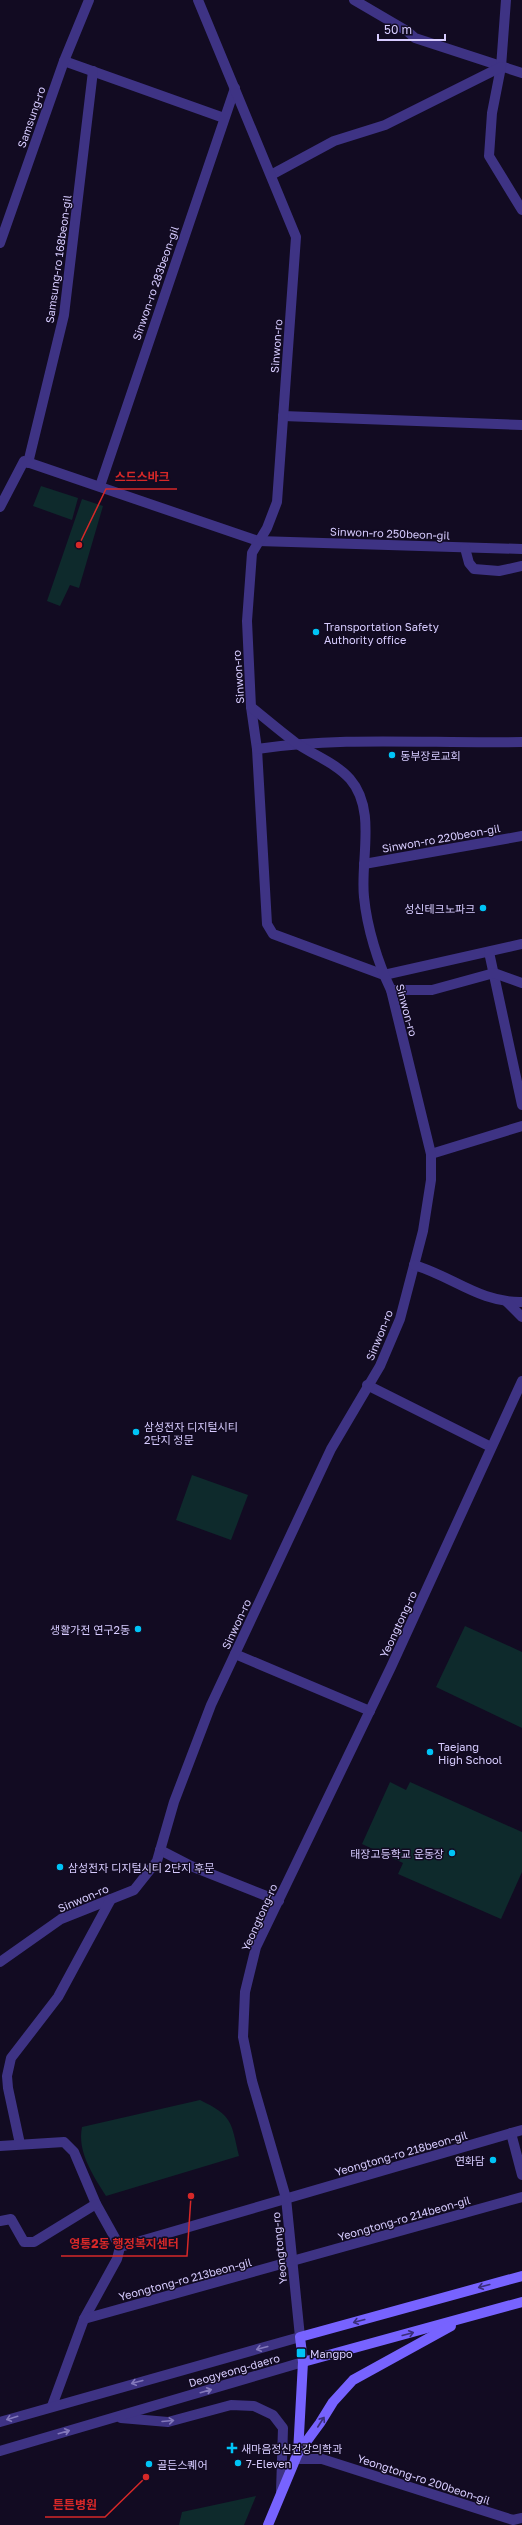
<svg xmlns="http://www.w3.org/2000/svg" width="522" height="2525" font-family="'Golos Text','Noto Sans KR',sans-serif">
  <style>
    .green { fill: #0e2a2c }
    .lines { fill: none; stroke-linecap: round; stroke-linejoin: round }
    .minor { stroke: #3e3384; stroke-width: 10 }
    .tertiary { stroke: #3e3384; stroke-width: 10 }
    .secondary { stroke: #7763ff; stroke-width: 10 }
    .oneway { stroke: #3a2e7a }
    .oneway2 { stroke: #8378bb }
    .poi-dot { fill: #00c4f7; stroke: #120b22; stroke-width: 1.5 }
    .labels { text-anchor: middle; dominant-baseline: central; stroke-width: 3; stroke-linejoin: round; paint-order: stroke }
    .street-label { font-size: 11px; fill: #d7ccff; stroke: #120b22 }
    .poi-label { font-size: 11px; fill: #d7ccff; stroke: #120b22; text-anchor: start }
    .leader { fill: none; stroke: #d62828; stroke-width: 1.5 }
    .callout-dot { fill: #d62828; stroke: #120b22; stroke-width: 1.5 }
    .callout-label { font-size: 12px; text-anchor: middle; font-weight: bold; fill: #d62828; stroke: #120b22; stroke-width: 3; stroke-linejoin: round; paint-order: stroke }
  </style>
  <rect width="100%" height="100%" fill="#120b22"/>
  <g class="green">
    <polygon points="41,486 78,498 72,520 33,506"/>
    <polygon points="82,499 103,506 79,588 70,585 60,606 47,601"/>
    <polygon points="192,1475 248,1495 231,1540 176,1520"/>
    <polygon points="465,1626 522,1652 522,1728 436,1687"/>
    <polygon points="390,1782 406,1790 410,1782 522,1832 522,1872 501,1919 398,1874 403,1863 362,1844"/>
    <path d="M200 2100C233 2116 231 2122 239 2156L106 2196C93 2175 77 2152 82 2127Z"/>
    <polygon points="256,2496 244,2525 179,2525 182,2512"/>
  </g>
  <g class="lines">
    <g class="minor">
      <polyline points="354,0 407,31 415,38 522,73"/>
      <polyline points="506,0 501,67 492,113 489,156 522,210"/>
      <polyline points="64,61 224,118"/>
      <polyline points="271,175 334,141 385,125 501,67"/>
      <polyline points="283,416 522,425"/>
      <polyline points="28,463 64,315 93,71"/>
      <polyline points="100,486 235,88"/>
      <polyline points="0,507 24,461 258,541 522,549"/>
      <polyline points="465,548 469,563 474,569 499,571 522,566"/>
      <polyline points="251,707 257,749 267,924 273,934 384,975 522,944"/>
      <path d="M257 749C345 736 433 744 522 742"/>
      <polyline points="364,864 522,836"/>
      <polyline points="489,952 522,1105"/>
      <polyline points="391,990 432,990 494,973 522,983"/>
      <polyline points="431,1154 522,1126"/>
      <polyline points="367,1385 491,1447"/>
      <polyline points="235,1654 370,1711"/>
      <polyline points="160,1850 191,1866 279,1901"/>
      <path d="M0 1962 61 1919 134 1890 157 1861 174 1802 211 1705 331 1449 380 1366 400 1319 423 1231 431 1180V1154L391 990C378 963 367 928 364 897 360 860 377 810 350 779 336 763 313 755 296 743 281 732 266 719 251 707L247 621 252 553 267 528 277 502 296 237 198 0"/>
      <polyline points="511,2133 522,2175"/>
      <polyline points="20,2144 8,2088 7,2076 11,2058 58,1997 111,1899"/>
      <polyline points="0,2146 64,2142 74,2152 96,2204 120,2247 117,2259 84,2319 52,2406"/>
      <polyline points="0,2221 11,2219 24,2242 34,2242 96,2204"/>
      <polyline points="120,2247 522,2130"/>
      <polyline points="84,2319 522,2197"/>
      <polyline points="295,2459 322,2459 513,2520 522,2518"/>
    </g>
    <g class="tertiary">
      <polyline points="0,243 64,61 89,0"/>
      <path d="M414 1265C452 1276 480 1303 522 1302"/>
      <polyline points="507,1302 522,1317"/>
      <polyline points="121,2418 168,2422 231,2405 254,2406 273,2415 283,2428 281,2492"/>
      <polyline points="0,2422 300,2337 286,2198 252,2081 243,2037 245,1992 256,1947 391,1667 522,1381"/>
      <polyline points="0,2451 303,2362"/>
    </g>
    <g class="secondary">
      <polyline points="303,2362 522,2302"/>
      <polyline points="298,2453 320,2423 333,2402 353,2380 451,2326"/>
      <polyline points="268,2525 298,2453 303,2362 300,2337 522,2276"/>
    </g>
  </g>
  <defs><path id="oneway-shaft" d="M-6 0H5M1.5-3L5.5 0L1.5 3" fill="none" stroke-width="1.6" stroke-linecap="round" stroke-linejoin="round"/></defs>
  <g class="oneway">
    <use href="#oneway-shaft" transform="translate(484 2286) rotate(165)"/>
    <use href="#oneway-shaft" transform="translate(359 2321) rotate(165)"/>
    <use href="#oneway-shaft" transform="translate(408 2334) rotate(-15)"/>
    <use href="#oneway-shaft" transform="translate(321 2422) rotate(-57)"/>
  </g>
  <g class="oneway2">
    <use href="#oneway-shaft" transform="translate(262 2348) rotate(165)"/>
    <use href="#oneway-shaft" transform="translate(137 2382) rotate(165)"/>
    <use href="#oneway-shaft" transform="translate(206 2391) rotate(-16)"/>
    <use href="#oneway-shaft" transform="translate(12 2418) rotate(163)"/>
    <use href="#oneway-shaft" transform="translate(168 2421) rotate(-5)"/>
    <use href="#oneway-shaft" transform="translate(64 2432) rotate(-16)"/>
  </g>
  <g class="poi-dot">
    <circle cx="316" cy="632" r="4"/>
    <circle cx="392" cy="755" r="4"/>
    <circle cx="483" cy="908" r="4"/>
    <circle cx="136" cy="1432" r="4"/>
    <circle cx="138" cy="1629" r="4"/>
    <circle cx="430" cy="1752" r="4"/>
    <circle cx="452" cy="1853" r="4"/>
    <circle cx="60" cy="1867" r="4"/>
    <circle cx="493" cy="2160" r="4"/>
    <rect x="296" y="2348" width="10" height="10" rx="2"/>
    <path d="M230 2442h4v4h4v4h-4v4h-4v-4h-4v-4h4z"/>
    <circle cx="238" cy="2463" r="4"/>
    <circle cx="149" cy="2464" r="4"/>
  </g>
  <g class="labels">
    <g class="street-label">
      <text transform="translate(31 117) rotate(-71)">Samsung-ro</text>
      <text transform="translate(58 259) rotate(-82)">Samsung-ro 168beon-gil</text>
      <text transform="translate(155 283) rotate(-71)">Sinwon-ro 283beon-gil</text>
      <text transform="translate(276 346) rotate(-86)">Sinwon-ro</text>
      <text transform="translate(390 533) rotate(2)">Sinwon-ro 250beon-gil</text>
      <text transform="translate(238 677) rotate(-94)">Sinwon-ro</text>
      <text transform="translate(441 838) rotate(-10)">Sinwon-ro 220beon-gil</text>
      <text transform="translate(407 1010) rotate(75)">Sinwon-ro</text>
      <text transform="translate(379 1335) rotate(-68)">Sinwon-ro</text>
      <text transform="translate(236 1624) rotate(-65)">Sinwon-ro</text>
      <text transform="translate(398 1624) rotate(-65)">Yeongtong-ro</text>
      <text transform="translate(83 1898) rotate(-23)">Sinwon-ro</text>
      <text transform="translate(259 1917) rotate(-66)">Yeongtong-ro</text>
      <text transform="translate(401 2153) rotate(-16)">Yeongtong-ro 218beon-gil</text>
      <text transform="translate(404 2218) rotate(-16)">Yeongtong-ro 214beon-gil</text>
      <text transform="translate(279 2248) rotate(-96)">Yeongtong-ro</text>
      <text transform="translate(185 2279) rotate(-15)">Yeongtong-ro 213beon-gil</text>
      <text transform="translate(234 2370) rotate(-16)">Deogyeong-daero</text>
      <text transform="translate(424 2479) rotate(18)">Yeongtong-ro 200beon-gil</text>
    </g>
    <g class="poi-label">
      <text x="324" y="626">Transportation Safety<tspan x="324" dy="13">Authority office</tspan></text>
      <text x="400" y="755">동부장로교회</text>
      <text x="475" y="908" text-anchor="end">성신테크노파크</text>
      <text x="144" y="1426">삼성전자 디지털시티<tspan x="144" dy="13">2단지 정문</tspan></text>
      <text x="130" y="1629" text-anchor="end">생활가전 연구2동</text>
      <text x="438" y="1746">Taejang<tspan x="438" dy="13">High School</tspan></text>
      <text x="444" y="1853" text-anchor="end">태장고등학교 운동장</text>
      <text x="68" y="1867">삼성전자 디지털시티 2단지 후문</text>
      <text x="485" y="2160" text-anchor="end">연화담</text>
      <text x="310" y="2353">Mangpo</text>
      <text x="241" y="2448">새마음정신건강의학과</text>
      <text x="246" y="2463">7-Eleven</text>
      <text x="157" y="2464">골든스퀘어</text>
    </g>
  </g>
  <path class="leader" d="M79 545L106 489H177M191 2196L187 2256H61M146 2477L105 2517H45"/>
  <g class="callout-dot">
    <circle cx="79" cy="545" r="4"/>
    <circle cx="191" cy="2196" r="4"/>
    <circle cx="146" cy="2477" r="4"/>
  </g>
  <g class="callout-label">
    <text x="142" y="481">스드스바크</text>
    <text x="124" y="2248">영통2동 행정복지센터</text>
    <text x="75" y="2509">튼튼병원</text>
  </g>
  <path d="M378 34v6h67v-6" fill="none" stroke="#d7ccff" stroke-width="2"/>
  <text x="384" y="34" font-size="12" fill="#d7ccff" stroke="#120b22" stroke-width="3" paint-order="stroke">50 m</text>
</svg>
